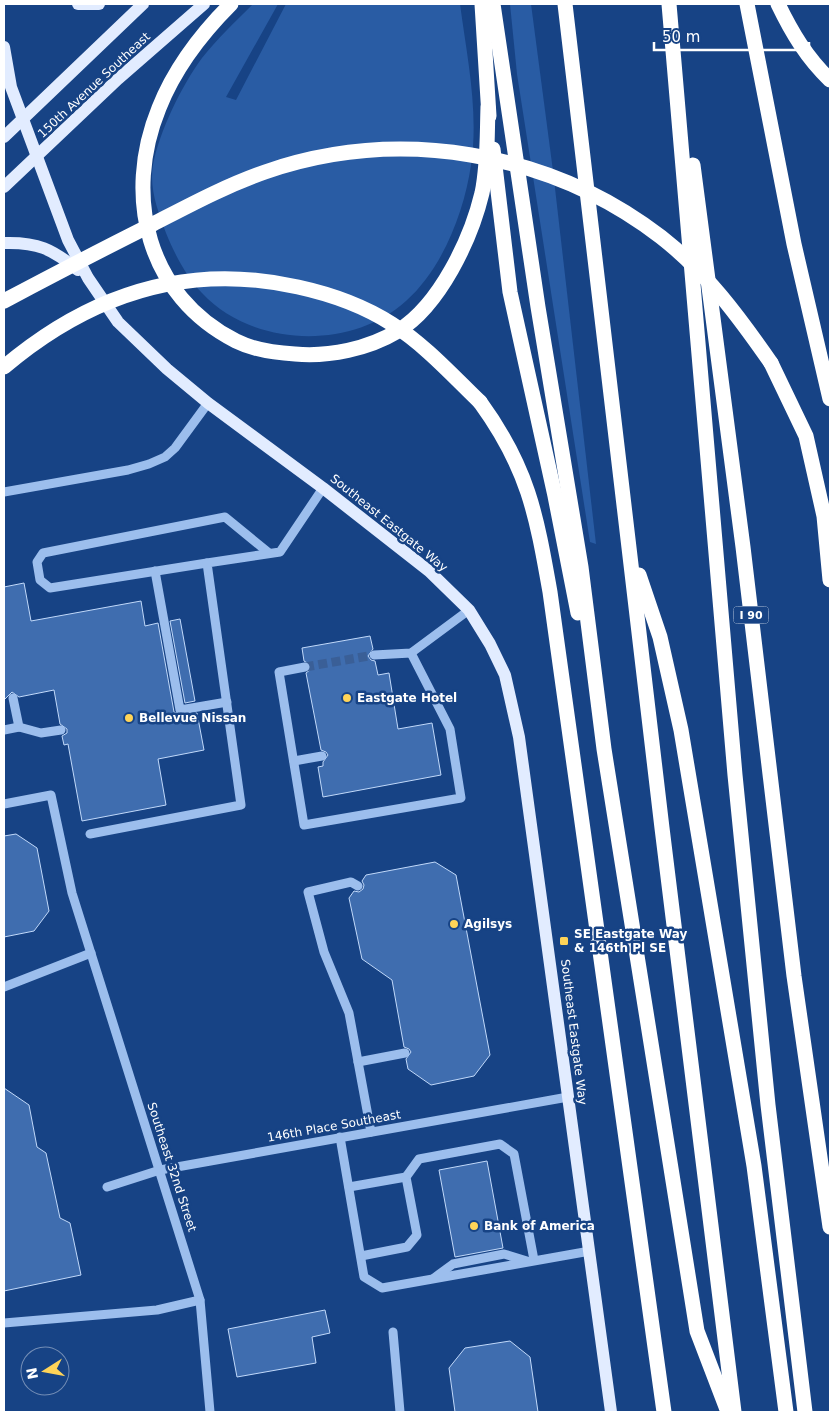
<svg xmlns="http://www.w3.org/2000/svg" width="834" height="1416" font-family="'DejaVu Sans',sans-serif">
  <style>
    .green { fill: #295ca4 }
    .building { fill: #3f6daf; stroke: #c1d9fa }
    .lines { fill: none; stroke-linecap: round; stroke-linejoin: round }
    .minor-tunnel { stroke: #3a5f97; stroke-width: 9; stroke-dasharray: 9 4.5; stroke-linecap: butt }
    .minor { stroke: #9cbeed; stroke-width: 9 }
    .major { stroke: #e2ecff; stroke-width: 12 }
    .highway { stroke: #fff; stroke-width: 15 }
    .highway-bridge { stroke: #fff; stroke-width: 15 }
    .poi-dot { fill: #ffd458; stroke: #174385; stroke-width: 2 }
    .labels { text-anchor: middle; dominant-baseline: central; stroke-width: 5; stroke-linejoin: round; paint-order: stroke }
    .shield { fill: #174385; stroke: #b9c7da; stroke-width: 1 }
    .shield-label { font-size: 11px; font-weight: bold; fill: #fff }
    .street-label { font-size: 12px; fill: #fff; stroke: #174385 }
    .poi-label { font-size: 12px; font-weight: bold; fill: #fff; stroke: #174385; text-anchor: start }
  </style>
  <rect width="100%" height="100%" fill="#174385"/>
  <g class="green">
    <path d="M253 4H278L226 97 236 100 286 4H460C467 57 479 112 471 165 464 213 442 269 406 301 351 351 252 347 202 293 187 278 174 253 166 233 158 211 149 189 153 165 159 132 182 85 202 58 217 39 236 21 253 4Z"/>
    <polygon points="510,4 531,4 553,171 596,544 590,542 517,74"/>
  </g>
  <g class="building">
    <polygon points="24,583 31,621 141,601 145,626 158,623 174,712 181,716 197,713 204,750 158,759 166,805 82,821 68,744 64,745 62,736 67,733 67,729 60,724 54,690 19,697 12,692 4,700 4,587"/>
    <polygon points="180,619 195,701 185,703 170,621"/>
    <polygon points="370,636 373,649 368,656 371,660 375,661 378,675 389,673 398,729 432,723 441,775 323,797 318,767 323,766 323,762 328,755 326,752 321,750 306,673 311,669 311,665 304,661 302,648"/>
    <polygon points="16,834 37,848 49,911 34,931 4,937 4,836"/>
    <polygon points="435,862 456,875 490,1055 474,1076 431,1085 408,1069 406,1059 411,1052 409,1049 404,1047 392,980 362,959 349,898 354,891 359,892 363,889 364,885 362,881 366,875"/>
    <polygon points="4,1088 29,1105 37,1147 46,1153 60,1218 70,1223 81,1275 4,1291"/>
    <polygon points="487,1161 503,1248 455,1257 439,1170"/>
    <polygon points="325,1310 330,1333 312,1337 316,1363 237,1377 228,1329"/>
    <polygon points="510,1341 530,1357 538,1412 455,1412 449,1368 465,1348"/>
  </g>
  <g class="lines">
    <polyline class="minor-tunnel" points="305,667 374,655"/>
    <g class="minor">
      <polyline points="4,492 128,470 149,464 165,457 175,448 208,403"/>
      <polyline points="207,563 50,588 40,580 37,562 43,553 225,517 269,553"/>
      <polyline points="155,571 180,710 227,702"/>
      <polyline points="374,655 411,653 469,610"/>
      <polyline points="305,667 279,672 304,825 461,798 450,729 411,653"/>
      <polyline points="13,698 19,727 41,733 61,730"/>
      <polyline points="4,730 19,727"/>
      <polyline points="294,761 322,756"/>
      <polyline points="4,804 51,795 72,893 200,1300 210,1412"/>
      <polyline points="90,834 241,805 207,563 280,552 323,488"/>
      <polyline points="358,886 351,882 308,892 324,952 349,1013 371,1132"/>
      <polyline points="4,987 91,953"/>
      <polyline points="358,1062 405,1053"/>
      <polyline points="340,1137 364,1277 382,1288 590,1251"/>
      <polyline points="107,1187 160,1170 568,1097"/>
      <polyline points="349,1187 406,1177"/>
      <polyline points="361,1256 407,1247 417,1235 406,1177 419,1159 500,1144 514,1154 534,1260"/>
      <polyline points="434,1278 453,1264 504,1254 527,1261"/>
      <polyline points="4,1323 157,1310 200,1300"/>
      <polyline points="393,1332 400,1412"/>
    </g>
    <g class="major">
      <polyline points="78,4 99,4"/>
      <polyline points="4,47 11,87 68,240 88,278 118,322 167,369 208,403 323,488 429,571 469,610 490,644 505,675 519,737 611,1412"/>
      <polyline points="4,137 143,4"/>
      <polyline points="4,187 118,79 204,4"/>
      <path d="M4 243C38 242 52 249 78 270"/>
    </g>
    <g class="highway">
      <path d="M231 4C202 33 174 70 159 108 123 196 147 296 236 341 254 350 275 353 295 354 329 357 368 349 398 331 440 305 471 239 482 193 488 165 487 135 488 107"/>
      <polyline points="482,4 489,116"/>
      <polyline points="493,4 538,307 581,567 604,749 697,1331 728,1412"/>
      <polyline points="565,4 662,828 734,1412"/>
      <polyline points="669,4 735,775 768,1105 805,1412"/>
      <polyline points="747,4 794,244 830,399"/>
      <path d="M778 4C792 33 807 58 830 80"/>
      <polyline points="493,149 510,292 555,496 578,613"/>
      <polyline points="693,165 743,547 794,976 830,1227"/>
      <polyline points="771,363 806,436 824,516 830,580"/>
      <path d="M480 402C528 468 536 513 550 592L664 1412"/>
      <polyline points="639,575 660,637 681,730 754,1166 786,1412"/>
    </g>
    <g class="highway-bridge">
      <path d="M4 301C53 275 103 249 153 224 190 205 225 186 265 172 398 126 549 151 661 237 706 272 739 317 771 363"/>
      <path d="M4 367C89 295 187 262 298 287 330 294 364 306 392 324 425 345 452 375 480 402"/>
    </g>
  </g>
  <g class="poi-dot">
    <circle cx="347" cy="698" r="5"/>
    <circle cx="129" cy="718" r="5"/>
    <circle cx="454" cy="924" r="5"/>
    <rect x="559" y="936" width="10" height="10" rx="2.5"/>
    <circle cx="474" cy="1226" r="5"/>
  </g>
  <g class="labels">
    <rect class="shield" x="733.5" y="606.5" width="35" height="17" rx="4"/>
    <g class="shield-label">
      <text x="751" y="615">I 90</text>
    </g>
    <g class="street-label">
      <text transform="translate(94 85) rotate(-43)">150th Avenue Southeast</text>
      <text transform="translate(389 523) rotate(39)">Southeast Eastgate Way</text>
      <text transform="translate(574 1032) rotate(83)">Southeast Eastgate Way</text>
      <text transform="translate(334 1126) rotate(-10)">146th Place Southeast</text>
      <text transform="translate(172 1167) rotate(72)">Southeast 32nd Street</text>
    </g>
    <g class="poi-label">
      <text x="357" y="698">Eastgate Hotel</text>
      <text x="139" y="718">Bellevue Nissan</text>
      <text x="464" y="924">Agilsys</text>
      <text x="574" y="934">SE Eastgate Way<tspan x="574" dy="14">&amp; 146th Pl SE</tspan></text>
      <text x="484" y="1226">Bank of America</text>
    </g>
  </g>
  <rect width="834" height="1416" fill="none" stroke="#ffffff" stroke-width="10"/>
  <g transform="translate(45 1371) rotate(259)"><circle r="24" fill="#174385" stroke="#748eb6"/>
  <path d="M0-4L9 19L0 12L-9 19Z" fill="#ffd458"/>
  <text y="-8" font-size="14" font-weight="bold" text-anchor="middle" fill="#ffffff">N</text>
  </g>
  <path d="M654 42v8h155v-8" fill="none" stroke="#ffffff" stroke-width="2.5"/>
  <text x="662" y="42" font-size="15" fill="#ffffff" stroke="#174385" stroke-width="4" paint-order="stroke">50 m</text>
</svg>
